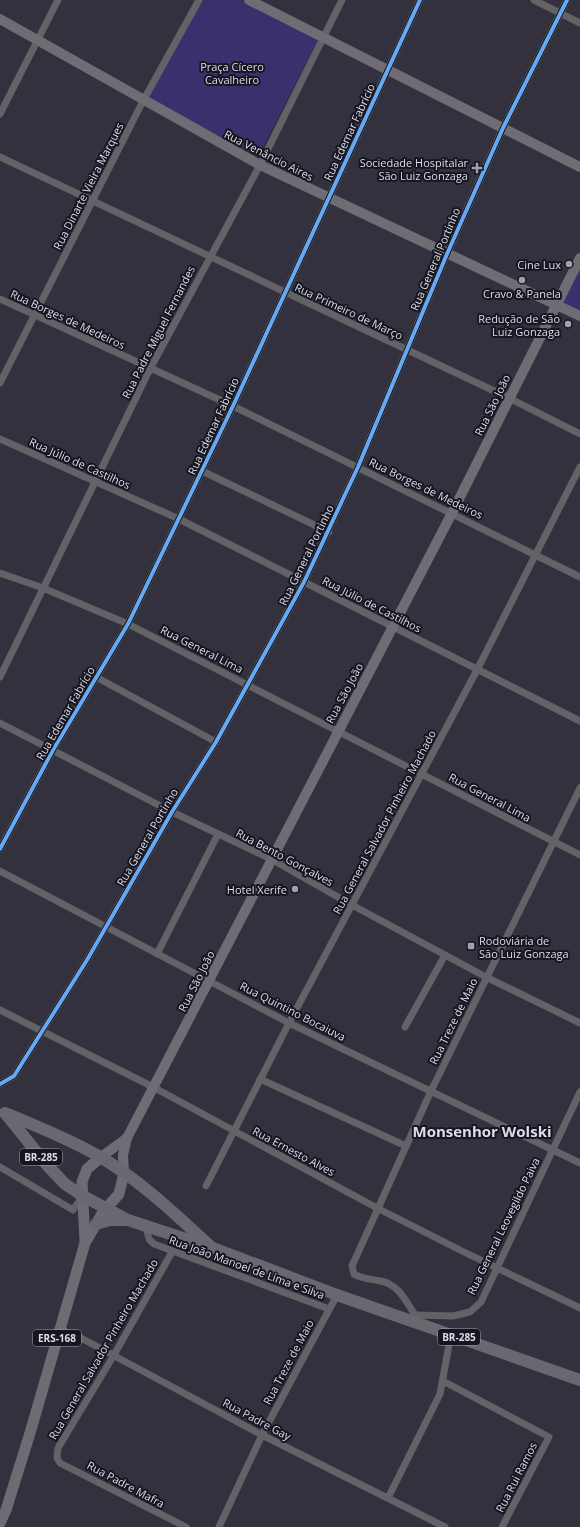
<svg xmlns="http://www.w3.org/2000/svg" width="580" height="1527" font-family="'Open Sans',sans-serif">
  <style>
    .green { fill: #3c2f6e }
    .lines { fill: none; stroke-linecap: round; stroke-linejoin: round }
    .street { stroke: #626267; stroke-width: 7 }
    .secondary { stroke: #6e6d73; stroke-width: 10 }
    .primary { stroke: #6c6c73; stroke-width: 11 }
    .highway { stroke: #696871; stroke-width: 12 }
    .cycleway-casing { stroke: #161620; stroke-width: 6 }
    .cycleway { stroke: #66a8f1; stroke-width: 4 }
    .poi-dot { fill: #a1a0ae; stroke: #161620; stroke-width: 1.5 }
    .labels { text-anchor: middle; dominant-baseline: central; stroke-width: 4; stroke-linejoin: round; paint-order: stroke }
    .shield { fill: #161620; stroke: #a1a1ae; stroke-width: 1 }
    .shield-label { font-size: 10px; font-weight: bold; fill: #dddceb }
    .park-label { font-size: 11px; fill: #dddbf2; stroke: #161620 }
    .street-label { font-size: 11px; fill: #dddceb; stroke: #161620 }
    .poi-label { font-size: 11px; fill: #dddceb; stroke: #161620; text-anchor: end }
    .district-label { font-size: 15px; font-weight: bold; fill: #dddceb; stroke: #161620 }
  </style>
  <rect width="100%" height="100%" fill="#32313d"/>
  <g class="green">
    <polygon points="202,0 241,0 318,40 258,156 148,99"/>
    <polygon points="580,266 580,313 561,304"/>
  </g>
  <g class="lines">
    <g class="street">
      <polyline points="534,0 580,23"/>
      <polyline points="0,114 58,0"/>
      <polyline points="0,157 509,398 580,434"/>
      <polyline points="0,299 233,406 580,577"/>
      <polyline points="0,383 143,101 199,0"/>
      <polyline points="0,439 179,519 580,721"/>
      <polyline points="202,471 329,532"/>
      <polyline points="0,573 43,588 128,624 580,855"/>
      <polyline points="0,677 150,369 260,165 342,0"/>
      <polyline points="96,677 216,742"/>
      <polyline points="0,723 172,812 271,859 352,905 486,977 580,1023"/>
      <polyline points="0,849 53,750 128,624 233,406 420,0"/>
      <polyline points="0,871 289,1023 580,1163"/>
      <polyline points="157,954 218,834"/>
      <polyline points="0,1010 153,1087 377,1208 464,1252 580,1308"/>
      <polyline points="405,1027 445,955"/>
      <polyline points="260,1079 406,1146"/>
      <polyline points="0,1084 14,1076 87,960 172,812 216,742 304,582 358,467 447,254 503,128 567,0"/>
      <polyline points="0,1167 73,1210 82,1197"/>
      <polyline points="206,1186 289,1023 477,670 580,467"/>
      <polyline points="146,1227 149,1239 154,1244 329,1309"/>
      <polyline points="172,1252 114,1355 58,1448 57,1458 60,1463 186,1527"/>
      <path d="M415 1315C405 1300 399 1285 381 1281 371 1279 362 1279 354 1274L352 1266 431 1091 580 788"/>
      <polyline points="414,1318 415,1315 453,1316 470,1312 481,1302 580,1092"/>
      <polyline points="59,1329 81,1338 262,1435 445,1527"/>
      <polyline points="443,1381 549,1437 502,1527"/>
      <polyline points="388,1498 440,1394 451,1334"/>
      <polyline points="219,1527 262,1435 337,1295"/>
    </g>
    <g class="secondary">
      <polyline points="249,0 580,167"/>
      <polyline points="0,19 260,165 580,316"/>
      <polyline points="101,1157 127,1138"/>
      <polyline points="124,1173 123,1155 127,1138 452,513 580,258"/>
    </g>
    <g class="primary">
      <polyline points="85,1241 82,1182 87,1169 101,1157"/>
      <polyline points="0,1523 6,1510 30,1433 85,1243 103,1212 119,1194 124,1173"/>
    </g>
    <g class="highway">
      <polyline points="5,1113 47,1165 65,1184 83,1196 128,1220 213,1248 337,1295 580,1380"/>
      <path d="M8 1114C40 1128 72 1140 102 1158 142 1182 176 1215 210 1246"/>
      <polyline points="96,1224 110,1220 126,1220"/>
    </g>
    <defs>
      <g id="cycleway">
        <polyline points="0,849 53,750 128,624 233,406 420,0"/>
        <polyline points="0,1084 14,1076 87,960 172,812 216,742 304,582 358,467 447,254 503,128 567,0"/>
      </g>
    </defs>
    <use href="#cycleway" class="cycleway-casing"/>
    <use href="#cycleway" class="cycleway"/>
  </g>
  <g class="poi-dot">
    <path d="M475 162h4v4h4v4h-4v4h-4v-4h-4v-4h4z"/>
    <circle cx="569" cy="264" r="4"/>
    <circle cx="522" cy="280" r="4"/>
    <circle cx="568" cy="324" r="4"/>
    <circle cx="295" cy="889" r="4"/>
    <rect x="467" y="942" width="8" height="8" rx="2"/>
  </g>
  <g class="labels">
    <g class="shield">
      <rect x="20" y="1149" width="42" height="16" rx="3"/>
      <rect x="438" y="1329" width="42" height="16" rx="3"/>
      <rect x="33" y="1330" width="48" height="16" rx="3"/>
    </g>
    <g class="shield-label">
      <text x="41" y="1157">BR-285</text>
      <text x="459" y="1337">BR-285</text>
      <text x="57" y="1338">ERS-168</text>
    </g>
    <g class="park-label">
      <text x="232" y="66">Praça Cícero<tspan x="232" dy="13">Cavalheiro</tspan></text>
    </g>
    <g class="street-label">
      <text transform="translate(349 132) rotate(-65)">Rua Edemar Fabrício</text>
      <text transform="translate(269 155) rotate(27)">Rua Venâncio Aires</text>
      <text transform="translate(88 186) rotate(-63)">Rua Dinarte Vieira Marques</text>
      <text transform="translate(435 259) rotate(-67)">Rua General Portinho</text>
      <text transform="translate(349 311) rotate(25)">Rua Primeiro de Março</text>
      <text transform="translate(68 319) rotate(25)">Rua Borges de Medeiros</text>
      <text transform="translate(158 332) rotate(-63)">Rua Padre Miguel Fernandes</text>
      <text transform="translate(492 405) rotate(-64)">Rua São João</text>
      <text transform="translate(213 426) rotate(-65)">Rua Edemar Fabrício</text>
      <text transform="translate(80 463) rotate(24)">Rua Júlio de Castilhos</text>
      <text transform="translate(426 488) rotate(26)">Rua Borges de Medeiros</text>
      <text transform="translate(306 555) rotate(-64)">Rua General Portinho</text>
      <text transform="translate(372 604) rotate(27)">Rua Júlio de Castilhos</text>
      <text transform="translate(202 649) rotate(27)">Rua General Lima</text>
      <text transform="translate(344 693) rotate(-62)">Rua São João</text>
      <text transform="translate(65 713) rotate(-60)">Rua Edemar Fabrício</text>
      <text transform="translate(490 797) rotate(28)">Rua General Lima</text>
      <text transform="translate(384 822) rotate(-62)">Rua General Salvador Pinheiro Machado</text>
      <text transform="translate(147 837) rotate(-60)">Rua General Portinho</text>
      <text transform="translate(285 857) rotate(28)">Rua Bento Gonçalves</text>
      <text transform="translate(196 981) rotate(-63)">Rua São João</text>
      <text transform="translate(293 1011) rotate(27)">Rua Quintino Bocaiuva</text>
      <text transform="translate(453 1021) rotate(-64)">Rua Treze de Maio</text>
      <text transform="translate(294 1151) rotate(28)">Rua Ernesto Alves</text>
      <text transform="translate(503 1226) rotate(-64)">Rua General Leovegildo Paiva</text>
      <text transform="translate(247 1267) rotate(20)">Rua João Manoel de Lima e Silva</text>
      <text transform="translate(103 1349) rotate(-60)">Rua General Salvador Pinheiro Machado</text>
      <text transform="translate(288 1362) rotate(-62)">Rua Treze de Maio</text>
      <text transform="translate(257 1419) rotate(28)">Rua Padre Gay</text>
      <text transform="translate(516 1477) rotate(-63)">Rua Rui Ramos</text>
      <text transform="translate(126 1484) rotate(28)">Rua Padre Mafra</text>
    </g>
    <g class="poi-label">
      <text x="468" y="162">Sociedade Hospitalar<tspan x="468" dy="13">São Luiz Gonzaga</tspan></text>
      <text x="561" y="264">Cine Lux</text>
      <text x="522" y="293" text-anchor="middle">Cravo &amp; Panela</text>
      <text x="560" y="318">Redução de São<tspan x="560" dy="13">Luiz Gonzaga</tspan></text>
      <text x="287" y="889">Hotel Xerife</text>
      <text x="479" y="940" text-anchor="start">Rodoviária de<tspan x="479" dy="13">São Luiz Gonzaga</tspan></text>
    </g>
    <g class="district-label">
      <text x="482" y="1131">Monsenhor Wolski</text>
    </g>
  </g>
</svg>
